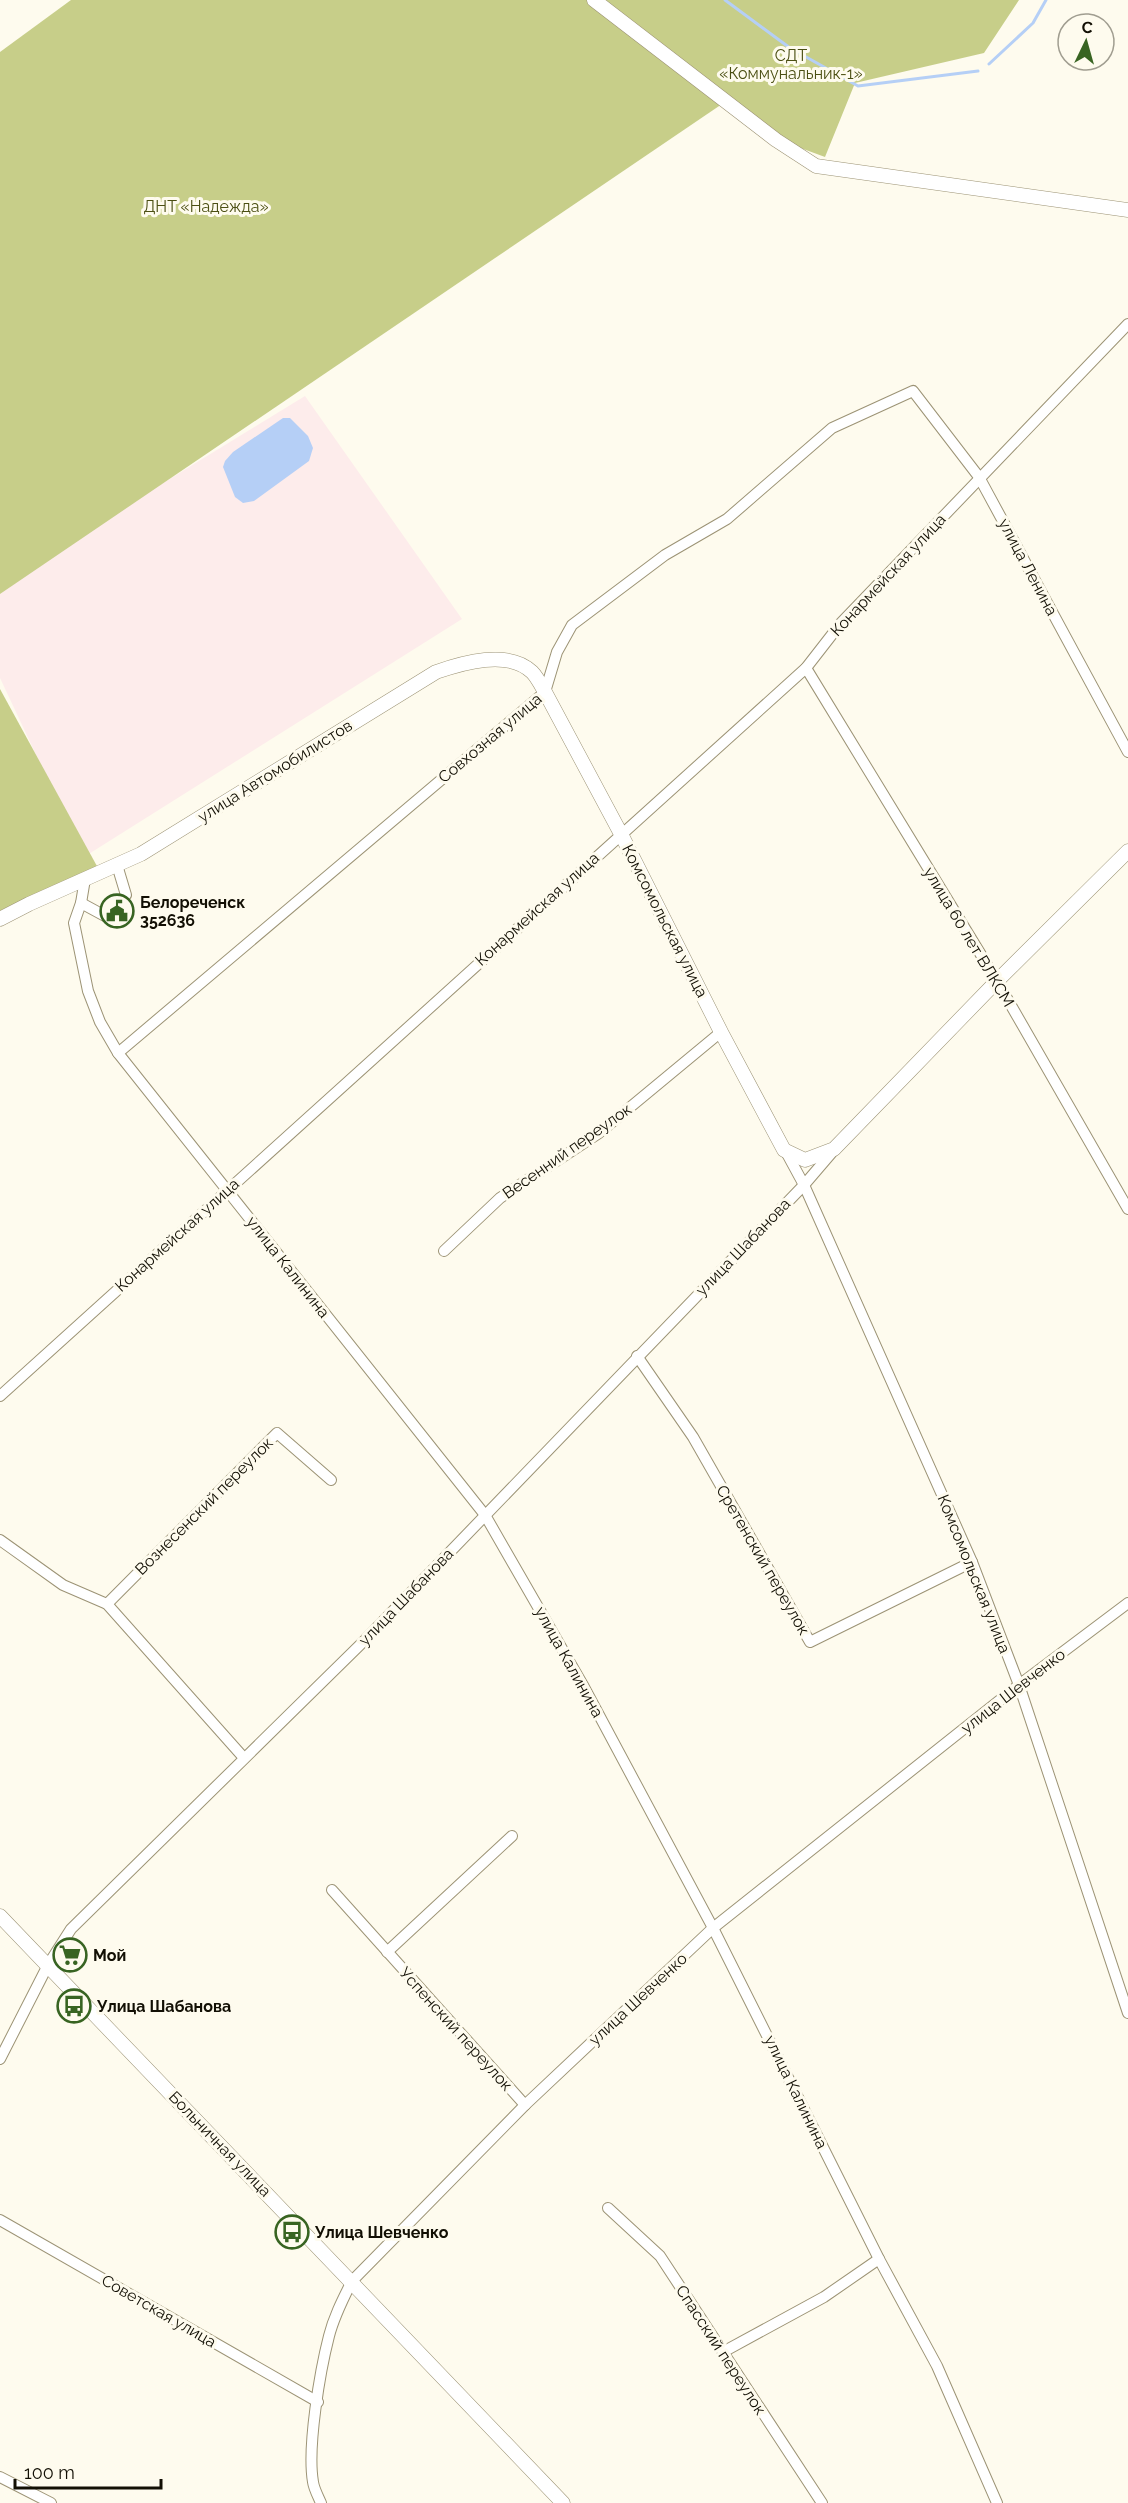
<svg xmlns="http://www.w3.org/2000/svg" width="1128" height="2503" font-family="Raleway,sans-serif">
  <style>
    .industrial { fill: #fdeceb }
    .green { fill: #c7ce89 }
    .water { fill: #b5cff6 }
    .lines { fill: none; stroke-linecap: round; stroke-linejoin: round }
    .stream { stroke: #b5cff6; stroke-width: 3 }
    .street-casing { stroke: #9c9375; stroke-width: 12 }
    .secondary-casing { stroke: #9c9375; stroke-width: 15 }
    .street { stroke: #fff; stroke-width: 10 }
    .secondary { stroke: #fff; stroke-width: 14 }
    .labels { text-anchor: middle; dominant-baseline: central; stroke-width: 6; stroke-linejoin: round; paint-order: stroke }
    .park-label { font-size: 16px; fill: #4b4f13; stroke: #fefbee }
    .street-label { font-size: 16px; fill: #120f04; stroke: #fefbee }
    .poi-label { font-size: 16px; font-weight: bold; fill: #120f04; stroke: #fefbee; text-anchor: start }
  </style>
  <rect width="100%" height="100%" fill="#fefbee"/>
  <polygon class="industrial" points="305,396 462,619 84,857 0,678 0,583"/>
  <g class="green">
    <polygon points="71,0 594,0 725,102 0,594 0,52"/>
    <polygon points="601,0 1019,0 984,53 855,83 825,157 787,143"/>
    <polygon points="0,689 98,868 0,918"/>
  </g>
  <polygon class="water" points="283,418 290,418 308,436 313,448 309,461 254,501 243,503 235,497 223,467 225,461 233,452"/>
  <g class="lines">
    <g class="stream">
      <polyline points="725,0 790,48 858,86 978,71"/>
      <polyline points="989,64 1033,23 1046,0"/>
    </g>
    <defs>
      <g id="street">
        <polyline points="806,668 997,981 1128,1209"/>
        <polyline points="85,879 81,903 74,923 88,991 100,1022 118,1053 485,1515 584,1687 713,1928 879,2259 937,2366 997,2503"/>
        <polyline points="81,903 105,916 126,895 117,865"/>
        <polyline points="118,1053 545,692 557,652 572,625 665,555 727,519 832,428 913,391 979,477 1128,752"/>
        <polyline points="785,1150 804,1185 972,1562 1019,1685 1128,2013"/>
        <polyline points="444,1251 500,1198 599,1133 721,1032"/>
        <polyline points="637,1356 693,1437 810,1642 972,1562"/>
        <polyline points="0,1396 806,668 841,623 1128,324"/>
        <polyline points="0,1540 63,1585 107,1604 244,1758"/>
        <polyline points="107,1604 277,1433 331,1480"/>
        <polyline points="332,1890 525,2105"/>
        <polyline points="387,1952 512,1836"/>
        <polyline points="0,2059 48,1965 71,1929 365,1640 804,1185 834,1150"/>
        <polyline points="608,2208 660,2256 822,2503"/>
        <polyline points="0,2220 318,2402"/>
        <polyline points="723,2352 824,2297 879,2259"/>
        <polyline points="0,2477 51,2503"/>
        <path d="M321 2503C318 2496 314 2489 313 2482 307 2447 320 2371 329 2336 334 2316 343 2299 352 2281L525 2105 713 1928 1019 1685 1128 1603"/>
      </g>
      <g id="secondary">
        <polyline points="594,0 776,140 816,166 1128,210"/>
        <path d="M0 919 29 904 141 854 436 672C462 663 508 649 532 672 537 677 541 685 545 692L621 834 721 1032 784 1150 805 1160 834 1149 997 981 1128 851"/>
        <polyline points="0,1916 563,2503"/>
      </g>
    </defs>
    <use href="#street" class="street-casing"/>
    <use href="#secondary" class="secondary-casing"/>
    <use href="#street" class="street"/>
    <use href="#secondary" class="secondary"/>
  </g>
  <defs>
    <symbol id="civic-ring" viewBox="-11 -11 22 22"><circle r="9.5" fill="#fefbee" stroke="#386422" stroke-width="1.5"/><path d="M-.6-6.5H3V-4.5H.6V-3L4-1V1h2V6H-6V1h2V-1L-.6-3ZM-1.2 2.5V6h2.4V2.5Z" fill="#386422"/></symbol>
    <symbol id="supermarket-ring" viewBox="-11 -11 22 22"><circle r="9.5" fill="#fefbee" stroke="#386422" stroke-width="1.5"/><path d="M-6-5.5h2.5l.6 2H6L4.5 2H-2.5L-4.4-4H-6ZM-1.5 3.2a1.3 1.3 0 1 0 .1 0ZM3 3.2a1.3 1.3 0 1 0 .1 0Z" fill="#386422"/></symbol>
    <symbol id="bus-ring" viewBox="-11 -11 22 22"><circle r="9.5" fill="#fefbee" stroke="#386422" stroke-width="1.5"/><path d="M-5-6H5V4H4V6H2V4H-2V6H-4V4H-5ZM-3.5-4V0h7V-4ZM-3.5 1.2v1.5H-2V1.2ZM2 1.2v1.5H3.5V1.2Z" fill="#386422"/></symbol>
  </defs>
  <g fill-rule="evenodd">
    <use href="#civic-ring" x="98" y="892" width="38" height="38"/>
    <use href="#supermarket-ring" x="51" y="1936" width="38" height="38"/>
    <use href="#bus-ring" x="55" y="1987" width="38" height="38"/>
    <use href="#bus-ring" x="273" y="2213" width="38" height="38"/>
  </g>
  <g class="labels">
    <g class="park-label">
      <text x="791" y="55">СДТ<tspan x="791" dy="18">«Коммунальник-1»</tspan></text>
      <text x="206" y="206">ДНТ «Надежда»</text>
    </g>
    <g class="street-label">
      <text transform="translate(1028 567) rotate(62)">улица Ленина</text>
      <text transform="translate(888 575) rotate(-47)">Конармейская улица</text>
      <text transform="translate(490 738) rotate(-40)">Совхозная улица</text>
      <text transform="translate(275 771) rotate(-32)">улица Автомобилистов</text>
      <text transform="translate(537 909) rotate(-42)">Конармейская улица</text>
      <text transform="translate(665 921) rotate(63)">Комсомольская улица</text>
      <text transform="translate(969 937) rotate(59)">улица 60 лет ВЛКСМ</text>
      <text transform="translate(567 1151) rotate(-35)">Весенний переулок</text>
      <text transform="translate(177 1235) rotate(-42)">Конармейская улица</text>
      <text transform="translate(743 1247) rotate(-46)">улица Шабанова</text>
      <text transform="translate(288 1267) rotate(52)">улица Калинина</text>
      <text transform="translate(204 1506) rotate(-45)">Вознесенский переулок</text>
      <text transform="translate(763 1560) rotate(60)">Сретенский переулок</text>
      <text transform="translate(974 1574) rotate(68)">Комсомольская улица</text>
      <text transform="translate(406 1597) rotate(-46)">улица Шабанова</text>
      <text transform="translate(569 1662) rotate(61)">улица Калинина</text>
      <text transform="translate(1013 1691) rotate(-38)">улица Шевченко</text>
      <text transform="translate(638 1999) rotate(-43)">улица Шевченко</text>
      <text transform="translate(456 2029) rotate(48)">Успенский переулок</text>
      <text transform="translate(796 2092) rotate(64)">улица Калинина</text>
      <text transform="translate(220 2144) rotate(46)">Больничная улица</text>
      <text transform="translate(159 2311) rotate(30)">Советская улица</text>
      <text transform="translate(721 2350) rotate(57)">Спасский переулок</text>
    </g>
    <g class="poi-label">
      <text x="140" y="902">Белореченск<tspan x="140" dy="18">352636</tspan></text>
      <text x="93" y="1955">Мой</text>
      <text x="97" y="2006">Улица Шабанова</text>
      <text x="315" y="2232">Улица Шевченко</text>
    </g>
  </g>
  <g transform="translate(1086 42) rotate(5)"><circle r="28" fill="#fefbee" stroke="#a09d90" stroke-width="1.5"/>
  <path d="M0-4.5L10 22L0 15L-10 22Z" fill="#386422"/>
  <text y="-9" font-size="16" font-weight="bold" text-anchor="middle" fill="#120f04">С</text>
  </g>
  <path d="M15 2479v9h146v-9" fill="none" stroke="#120f04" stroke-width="3"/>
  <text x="24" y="2479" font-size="18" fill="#120f04" stroke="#fefbee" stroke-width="4.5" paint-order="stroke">100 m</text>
</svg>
